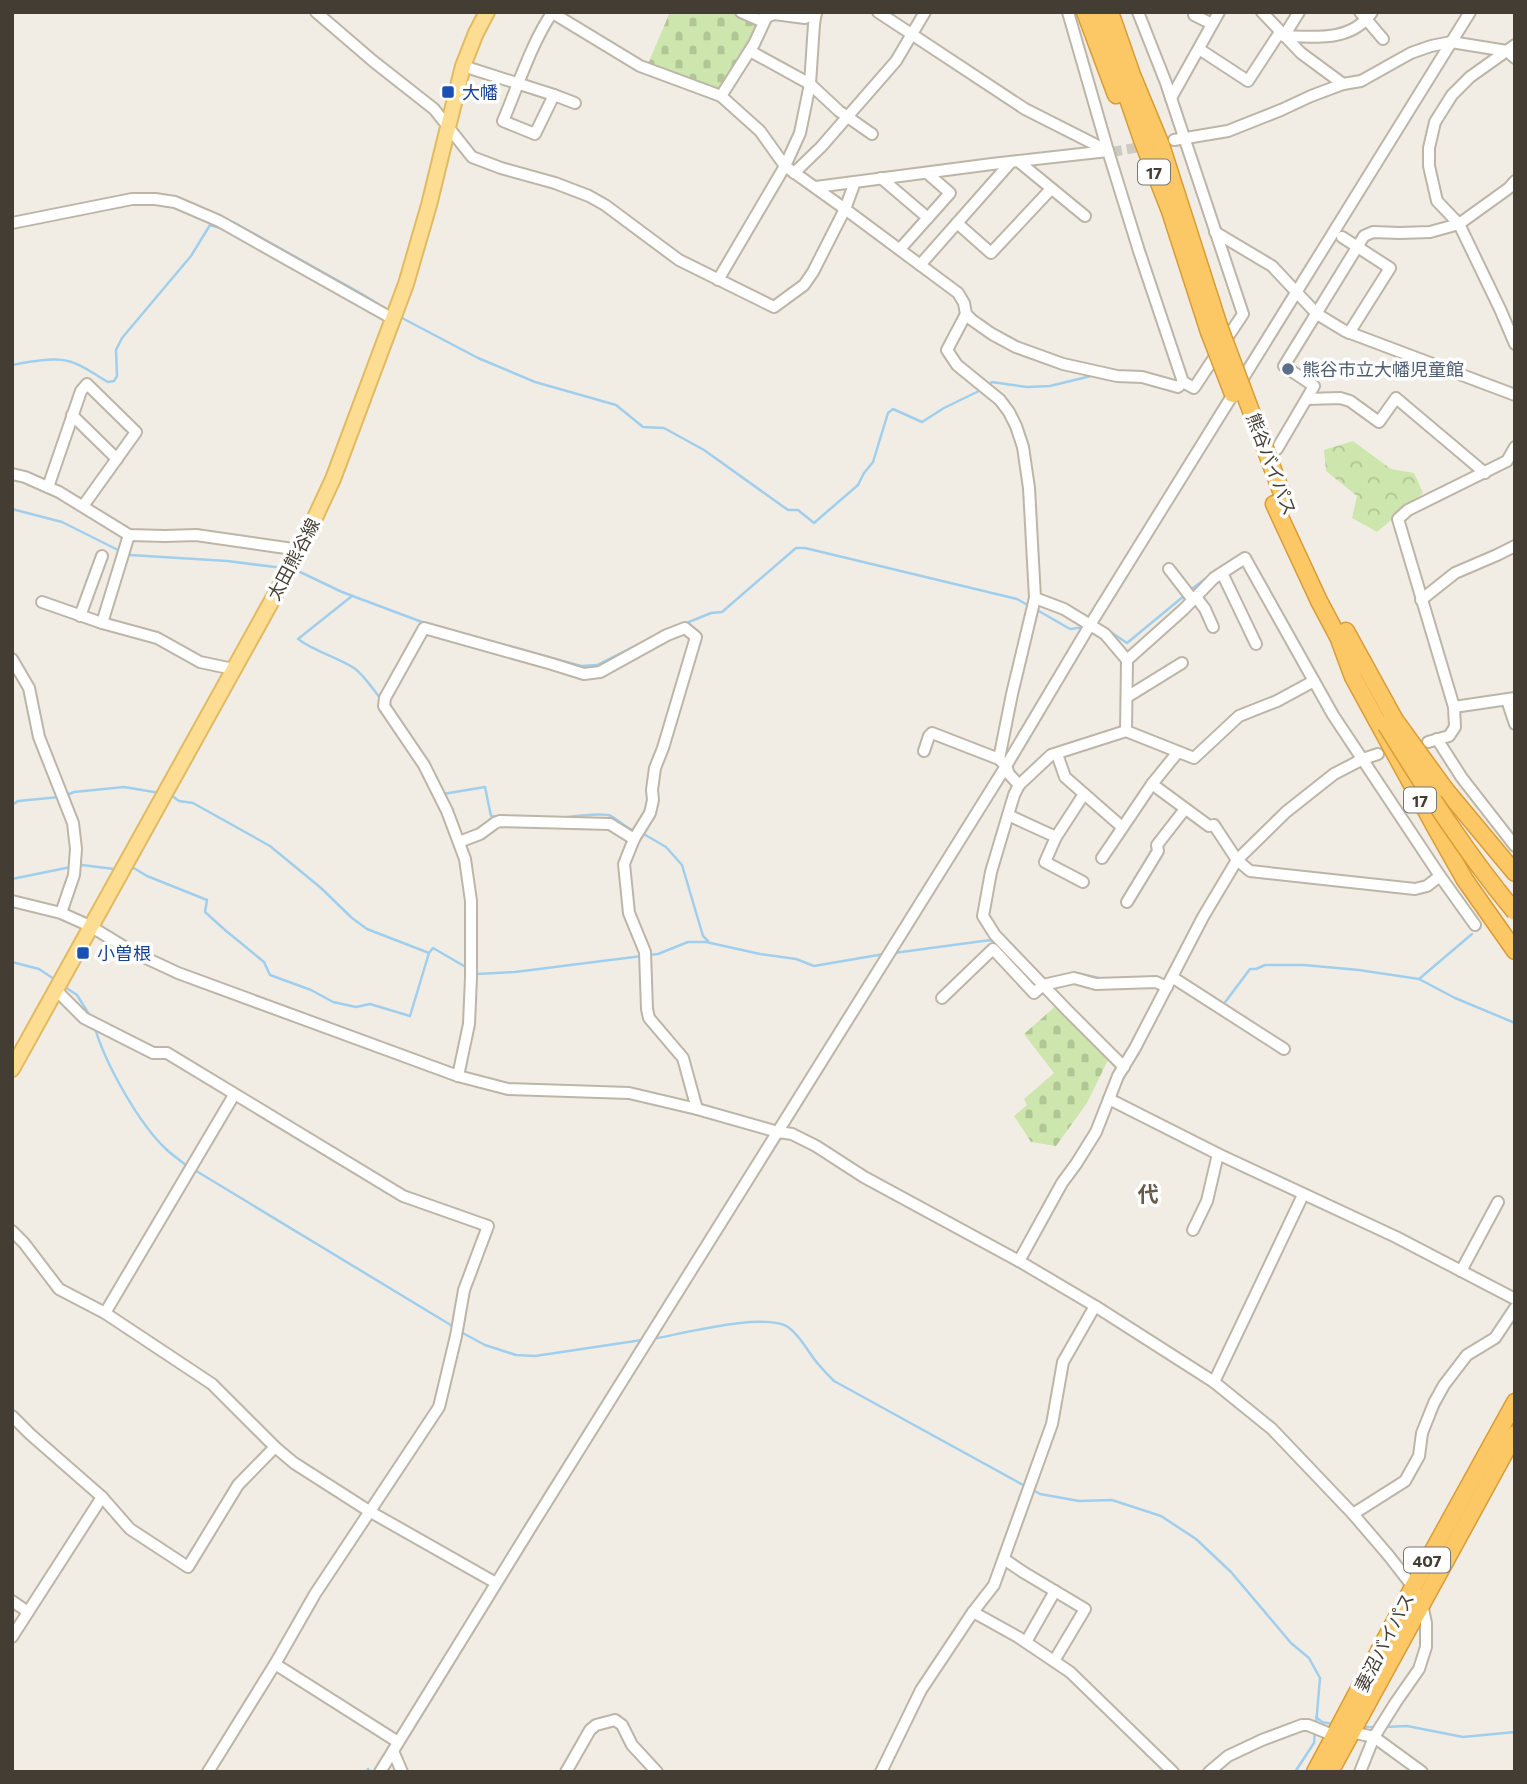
<svg xmlns="http://www.w3.org/2000/svg" width="1527" height="1784" font-family="Commissioner,'Noto Sans JP',sans-serif">
  <style>
    .forest { fill: url(#forest-crowns) }
    .cemetery { fill: url(#cemetery-stones) }
    .lines { fill: none; stroke-linecap: round; stroke-linejoin: round }
    .stream { stroke: #a0cfee; stroke-width: 2.5 }
    .minor-tunnel { stroke: #cfcac1; stroke-width: 10; stroke-dasharray: 10 5; stroke-linecap: butt }
    .minor-casing { stroke: #bdb5a7; stroke-width: 14 }
    .major-casing { stroke: #e1ba62; stroke-width: 18 }
    .highway-casing { stroke: #da9c35; stroke-width: 19 }
    .minor { stroke: #fff; stroke-width: 10 }
    .major { stroke: #fcdd92; stroke-width: 14 }
    .highway { stroke: #fbc865; stroke-width: 16 }
    .highway-bridge-casing { stroke: #da9c35; stroke-width: 19; stroke-linecap: butt }
    .highway-bridge { stroke: #fbc865; stroke-width: 16 }
    .transit-dot { fill: #1a4fb4; stroke: #fff; stroke-width: 2.5 }
    .service-dot { fill: #5c6f8a; stroke: #fff; stroke-width: 2.5 }
    .labels { text-anchor: middle; dominant-baseline: central; stroke-width: 7; stroke-linejoin: round; paint-order: stroke }
    .shield { fill: #fff; stroke: #7b7771; stroke-width: 2 }
    .shield-label { font-size: 16px; font-weight: bold; fill: #433d34 }
    .transit-label { font-size: 18px; fill: #164399; stroke: #fff; text-anchor: start }
    .service-label { font-size: 18px; fill: #4e5e75; stroke: #fff; text-anchor: start }
    .street-label { font-size: 18px; fill: #433d34; stroke: #fff }
    .quarter-label { font-size: 21px; font-weight: bold; fill: #665b4b; stroke: #fff }
  </style>
  <defs>
    <pattern id="forest-crowns" width="20" height="18" patternUnits="userSpaceOnUse" patternTransform="scale(1.75)"><rect width="20" height="18" fill="#cce6ad"/><path d="M2 6a3 3 0 1 1 6 0M12 15a3 3 0 1 1 6 0" fill="none" stroke="#b0c695"/></pattern>
    <pattern id="cemetery-stones" width="16" height="16" patternUnits="userSpaceOnUse" patternTransform="scale(1.75)"><rect width="16" height="16" fill="#cce6ad"/><path d="M2 7V4a2 2 0 0 1 4 0v3zM10 15v-3a2 2 0 0 1 4 0v3z" fill="#b0c695"/></pattern>
  </defs>
  <rect width="100%" height="100%" fill="#f2ede4"/>
  <polygon class="forest" points="1353,441 1391,469 1414,473 1423,493 1377,532 1352,518 1357,496 1326,471 1324,450"/>
  <g class="cemetery">
    <polygon points="670,12 733,12 761,24 721,90 648,64"/>
    <polygon points="1057,1005 1108,1060 1087,1103 1056,1146 1031,1142 1014,1116 1027,1105 1024,1099 1054,1073 1024,1034"/>
  </g>
  <g class="lines">
    <g class="stream">
      <polyline points="231,225 233,222 362,294 388,310"/>
      <polyline points="402,318 478,358 535,382 616,405 643,427 664,428 704,450 788,510 798,510 814,523 858,485 864,473 873,462 888,413 893,409 922,422 944,408 983,389"/>
      <path d="M12 365C28 362 53 357 68 361 82 364 95 375 108 382L114 381 117 376 116 350 122 338 191 256 210 225 223 229"/>
      <polyline points="988,385 992,382 1027,387 1050,386 1091,376"/>
      <polyline points="12,509 62,522 120,551"/>
      <polyline points="126,553 130,555 227,561 283,568"/>
      <polyline points="293,570 298,571 342,592 422,622 581,666 597,665 655,636"/>
      <polyline points="1189,591 1209,576"/>
      <path d="M352 596 298 639C314 651 336 657 354 668 364 675 372 688 380 698"/>
      <polyline points="1037,610 1070,629 1085,627"/>
      <polyline points="684,624 711,613 722,612 796,548 805,548 1017,599 1031,607"/>
      <polyline points="1102,626 1127,643 1184,596"/>
      <polyline points="443,794 485,787 491,816 500,817"/>
      <polyline points="67,795 74,792 124,787 160,793"/>
      <polyline points="171,795 179,801 193,803 270,846 321,888 352,918 367,929 429,953"/>
      <polyline points="12,805 18,801 60,797"/>
      <polyline points="528,817 542,817"/>
      <path d="M559 818C569 817 603 812 611 816 619 820 625 828 635 831"/>
      <polyline points="642,833 666,847 682,865 703,936 708,941"/>
      <polyline points="77,866 82,865 114,869"/>
      <polyline points="132,867 147,876 207,900 205,912 225,930 264,962 270,975 311,990 333,1002 356,1007 370,1004 410,1016 429,953 433,948 464,966"/>
      <polyline points="12,879 71,867"/>
      <polyline points="894,953 983,941 993,940 1000,947"/>
      <polyline points="649,955 658,954 688,942 706,942 760,954 796,959 814,966 884,954"/>
      <polyline points="12,962 39,969 57,981"/>
      <polyline points="477,974 515,972 642,956"/>
      <polyline points="1073,974 1076,973 1104,979"/>
      <polyline points="1419,979 1472,934"/>
      <polyline points="65,987 77,995 90,1016"/>
      <polyline points="1223,1005 1250,969 1256,969 1265,965 1304,965 1359,970 1419,979 1455,998 1515,1023"/>
      <path d="M95 1028C105 1063 139 1124 166 1149 172 1155 180 1160 187 1166"/>
      <polyline points="193,1169 454,1327"/>
      <polyline points="459,1331 485,1345 516,1355 535,1356 642,1340"/>
      <path d="M652 1339C682 1334 763 1312 788 1327 802 1337 808 1353 819 1365 824 1371 829 1376 834 1381L1025 1486"/>
      <polyline points="1031,1489 1040,1494 1079,1501 1112,1500 1161,1516 1196,1539 1231,1572 1291,1643 1309,1658 1320,1678 1316,1725"/>
      <polyline points="1316,1717 1322,1722 1332,1724"/>
      <polyline points="1363,1727 1377,1727"/>
      <polyline points="1384,1727 1407,1726 1463,1737 1515,1732"/>
      <polyline points="367,1772 368,1769 370,1772"/>
      <polyline points="1295,1772 1314,1743 1315,1731"/>
    </g>
    <polyline class="minor-tunnel" points="1112,152 1151,145"/>
    <defs>
      <g id="minor">
        <polyline points="316,12 373,61 434,109 472,157 501,168 555,183 589,196 605,205 679,260 774,307 804,285 813,272 845,209 855,182"/>
        <polyline points="551,12 640,66 721,96 760,131 785,166 845,209 958,293 964,303 966,314 972,320 992,334 1016,347 1063,364 1117,376 1142,377 1178,387 1183,382 1139,251 1108,151 1068,12"/>
        <polyline points="741,12 759,20 774,14 805,18 816,13"/>
        <polyline points="878,12 1025,109 1106,150"/>
        <polyline points="1138,12 1166,83 1243,314 1194,388 1183,382"/>
        <polyline points="1196,12 1194,15 1212,24"/>
        <polyline points="1262,12 1301,53 1343,84"/>
        <polyline points="1360,12 1383,39"/>
        <path d="M1284 36C1315 37 1352 42 1372 12"/>
        <polyline points="1284,36 1299,12"/>
        <polyline points="1515,45 1470,77 1452,95 1435,122 1429,148 1429,166 1437,201 1459,224 1500,309 1515,344"/>
        <polyline points="1199,49 1248,81 1280,32"/>
        <polyline points="750,51 810,84 839,111 872,134"/>
        <path d="M463 66 554 95 535 134 503 121C518 86 531 44 552 13"/>
        <polyline points="554,95 575,103"/>
        <polyline points="721,96 754,44 767,16"/>
        <polyline points="1171,98 1219,12"/>
        <polyline points="1174,140 1228,131 1281,110 1311,96 1343,84 1361,81 1411,53 1431,46 1451,42 1507,51 1515,58"/>
        <polyline points="1018,161 1085,216"/>
        <polyline points="794,173 821,147 896,61 925,12"/>
        <polyline points="881,178 928,218"/>
        <polyline points="816,187 992,164 1108,151"/>
        <polyline points="12,223 132,199 155,199 175,202 219,221 393,319"/>
        <polyline points="957,223 991,253 1051,189"/>
        <polyline points="1215,232 1272,266 1317,314 1345,331 1515,395"/>
        <polyline points="1342,237 1390,268 1349,333"/>
        <polyline points="900,249 950,193 927,173"/>
        <polyline points="920,265 1011,162"/>
        <polyline points="718,280 785,166 800,133 810,84 814,24 816,12"/>
        <polyline points="966,314 947,350 957,365 1000,400 1009,412 1016,426 1023,447 1029,488 1035,598 1012,694 999,759 1006,766 1009,774 1019,785 1014,795 991,872 983,916 995,935 1066,1009 1124,1067"/>
        <polyline points="1307,399 1340,398 1350,401 1379,422 1396,398 1485,473"/>
        <polyline points="72,415 117,459"/>
        <polyline points="1277,449 1314,386 1284,366 1364,236 1373,232 1400,233 1430,232 1459,224 1509,188 1515,181"/>
        <polyline points="12,474 25,477 59,492 129,535 165,536 196,535 300,550"/>
        <polyline points="48,487 81,391 87,384 136,432 83,506"/>
        <polyline points="1169,569 1193,600"/>
        <polyline points="1222,573 1256,644"/>
        <polyline points="1196,597 1205,609 1213,627"/>
        <polyline points="1035,598 1064,609 1105,634 1127,660 1126,731 1194,758 1239,716 1277,701 1314,681"/>
        <polyline points="1421,600 1455,573 1497,555 1515,546"/>
        <polyline points="42,602 102,623 157,638 200,662 233,669"/>
        <polyline points="80,616 102,556"/>
        <polyline points="102,623 129,535"/>
        <polyline points="12,659 29,688 39,737 73,823 76,849 74,875 61,913"/>
        <polyline points="1127,660 1184,609 1214,578 1245,558 1333,715 1440,876 1475,925"/>
        <polyline points="1127,697 1182,663"/>
        <polyline points="1507,700 1515,724"/>
        <polyline points="1454,707 1515,698"/>
        <polyline points="1437,739 1462,778 1515,846"/>
        <polyline points="1428,742 1449,736 1455,727 1454,707 1398,519 1408,510 1507,461 1515,447"/>
        <polyline points="924,751 929,736 932,733 999,759"/>
        <polyline points="1057,754 1065,777 1122,827"/>
        <polyline points="1152,784 1209,826 1214,825 1237,860 1250,871 1415,889 1427,886 1440,876"/>
        <polyline points="1019,785 1051,755 1126,731"/>
        <polyline points="1008,815 1056,837"/>
        <polyline points="459,842 480,834 495,823 500,821 610,824 634,839"/>
        <polyline points="1102,858 1152,784 1178,752"/>
        <polyline points="1083,882 1045,862 1056,837 1084,794"/>
        <polyline points="12,901 61,913 90,926 131,951 178,973 458,1076 508,1089 629,1093 697,1109 778,1132 792,1134 816,1146 864,1177 1019,1261 1095,1306 1214,1382 1272,1429 1353,1514 1389,1556 1413,1587 1422,1604 1426,1623 1426,1647 1419,1669 1396,1702 1374,1737 1360,1772"/>
        <polyline points="1127,902 1158,851 1157,845 1185,809"/>
        <polyline points="1172,977 1284,1049"/>
        <polyline points="55,989 84,1018 153,1053 167,1053 403,1196 488,1226 464,1290 456,1336 439,1407 315,1594 275,1664 208,1772"/>
        <polyline points="942,998 993,949 1034,993 1043,985 1074,978 1096,984 1156,982 1167,987"/>
        <polyline points="458,1076 469,1024 471,977 471,901 465,859 447,811 424,765 384,706 385,698 424,628 552,664 584,674 600,672 667,635 685,628 696,637 663,748 655,768 652,790 653,800 650,813 634,839 624,864 629,913 645,952 647,1009 649,1018 683,1058 697,1109"/>
        <polyline points="1109,1099 1218,1154 1396,1237 1515,1299"/>
        <polyline points="1193,1230 1207,1201 1218,1154"/>
        <polyline points="12,1231 24,1243 59,1289 105,1313 212,1384 275,1447 294,1463 369,1511 496,1583"/>
        <polyline points="1019,1261 1062,1183 1076,1164 1096,1132 1118,1076 1135,1048 1203,917 1237,860 1286,812 1334,774 1363,759 1378,754"/>
        <polyline points="1461,1271 1498,1202"/>
        <polyline points="105,1313 234,1095"/>
        <polyline points="1214,1382 1303,1195"/>
        <polyline points="12,1416 30,1434 102,1497 130,1529 188,1567 238,1485 275,1447"/>
        <polyline points="1353,1514 1405,1481 1419,1456 1422,1433 1434,1403 1444,1385 1467,1355 1495,1338 1515,1308"/>
        <polyline points="1004,1559 1023,1572 1085,1609 1054,1661"/>
        <polyline points="12,1601 28,1612"/>
        <polyline points="973,1612 1018,1637 1070,1672 1173,1772"/>
        <polyline points="12,1637 102,1497"/>
        <polyline points="1026,1642 1055,1591"/>
        <polyline points="275,1664 398,1742"/>
        <polyline points="1351,1732 1374,1737 1422,1772"/>
        <polyline points="393,1751 402,1772"/>
        <polyline points="380,1772 531,1527 1006,766 1090,625 1470,12"/>
        <polyline points="566,1772 590,1730 596,1725 615,1720 622,1725 632,1745 657,1772"/>
        <polyline points="881,1772 921,1690 973,1612 994,1585 1052,1424 1063,1362 1095,1306"/>
        <polyline points="1209,1772 1228,1756 1262,1740 1302,1725 1308,1725 1335,1736"/>
      </g>
      <polyline id="major" points="12,1069 300,550 333,479 406,284 429,205 463,66 476,33 487,12"/>
      <g id="highway">
        <polyline points="1085,12 1116,95"/>
        <polyline points="1098,12 1141,137 1170,211 1209,332"/>
        <polyline points="1110,12 1132,75 1161,145 1219,326"/>
        <polyline points="1274,504 1319,601 1345,650"/>
        <polyline points="1346,631 1395,720"/>
        <polyline points="1340,642 1353,677 1435,827 1465,880 1515,951"/>
        <polyline points="1445,789 1515,873"/>
        <polyline points="1315,1772 1413,1587 1515,1402"/>
        <polyline points="1330,1772 1515,1434"/>
      </g>
    </defs>
    <use href="#minor" class="minor-casing"/>
    <use href="#major" class="major-casing"/>
    <use href="#highway" class="highway-casing"/>
    <use href="#minor" class="minor"/>
    <use href="#major" class="major"/>
    <use href="#highway" class="highway"/>
    <defs>
      <g id="highway-bridge">
        <polyline points="1219,326 1284,499"/>
        <polyline points="1209,332 1233,394"/>
        <polyline points="1395,720 1445,789"/>
        <path d="M1386 725C1426 790 1466 853 1515 912"/>
      </g>
    </defs>
    <use href="#highway-bridge" class="highway-bridge-casing"/>
    <use href="#highway-bridge" class="highway-bridge"/>
  </g>
  <g class="transit-dot">
    <rect x="441" y="85" width="14" height="14" rx="3.5"/>
    <rect x="76" y="946" width="14" height="14" rx="3.5"/>
  </g>
  <circle class="service-dot" cx="1288" cy="369" r="7"/>
  <g class="labels">
    <g class="shield">
      <rect x="1138" y="159.5" width="32" height="25" rx="5"/>
      <rect x="1404" y="787.5" width="32" height="25" rx="5"/>
      <rect x="1404" y="1547.5" width="46" height="25" rx="5"/>
    </g>
    <g class="shield-label">
      <text x="1154" y="172">17</text>
      <text x="1420" y="800">17</text>
      <text x="1427" y="1560">407</text>
    </g>
    <g class="transit-label">
      <text x="462" y="92">大幡</text>
      <text x="97" y="953">小曽根</text>
    </g>
    <g class="service-label">
      <text x="1302" y="369">熊谷市立大幡児童館</text>
    </g>
    <g class="street-label">
      <text transform="translate(1272 464) rotate(69)">熊谷バイパス</text>
      <text transform="translate(293 559) rotate(-62)">太田熊谷線</text>
      <text transform="translate(1384 1642) rotate(-63)">妻沼バイパス</text>
    </g>
    <g class="quarter-label">
      <text x="1148" y="1193">代</text>
    </g>
  </g>
  <rect width="1527" height="1784" fill="none" stroke="#433d34" stroke-width="28"/>
</svg>
